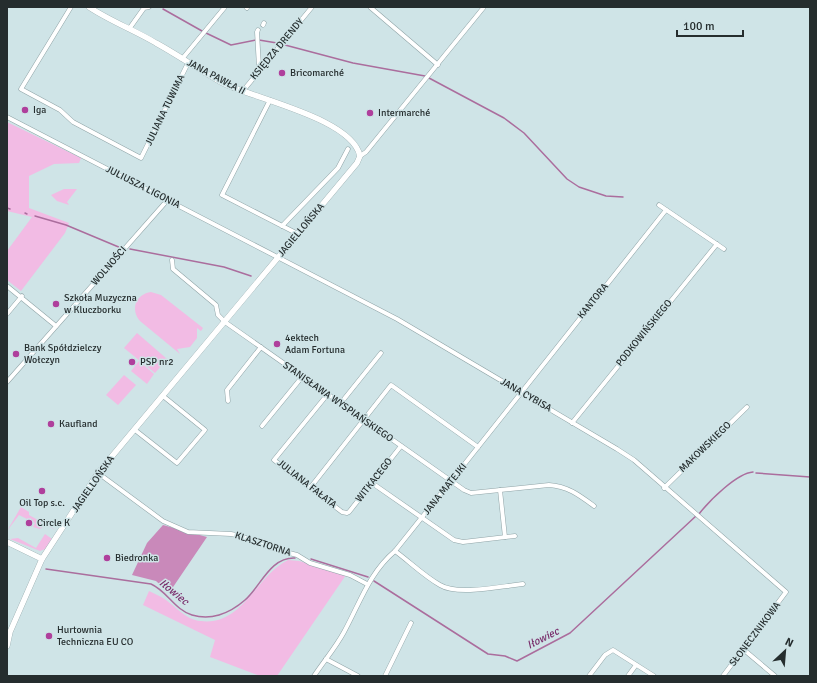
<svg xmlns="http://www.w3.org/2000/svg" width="817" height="683" font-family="Signika,sans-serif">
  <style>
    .green { fill: #f2bbe4 }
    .forest { fill: #c989ba }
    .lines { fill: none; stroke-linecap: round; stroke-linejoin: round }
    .stream { stroke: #ab6d9d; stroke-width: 1.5 }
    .street-casing { stroke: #90a4a7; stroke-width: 5 }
    .secondary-casing { stroke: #90a4a7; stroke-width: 6 }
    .street { stroke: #fff; stroke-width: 4 }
    .secondary { stroke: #fff; stroke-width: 5.5 }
    .poi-dot { fill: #af3f9c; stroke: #cfe4e7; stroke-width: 1.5 }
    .labels { text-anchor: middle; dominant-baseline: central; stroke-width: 3; stroke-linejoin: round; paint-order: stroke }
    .street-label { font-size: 10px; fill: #252d2e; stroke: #cfe4e7 }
    .poi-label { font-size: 10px; fill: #252d2e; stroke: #cfe4e7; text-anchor: start }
    .water-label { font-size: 11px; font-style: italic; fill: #792d6b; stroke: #cfe4e7 }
  </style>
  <rect width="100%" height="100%" fill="#cfe4e7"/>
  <g class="green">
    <polygon points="7,122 81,158 79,163 54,164 29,176 29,208 69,223 65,233 21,291 7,280 7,251 32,217 7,211"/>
    <polygon points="64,189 77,189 67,202 69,205 57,201 51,195"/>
    <path d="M151 292 161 295 203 328 201 331 197 328V338L190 347 177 349 180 354 140 321C130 309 136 294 151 292Z"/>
    <polygon points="137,333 167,359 155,373 124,348"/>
    <polygon points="139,361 154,374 147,384 131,371"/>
    <polygon points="124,375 136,385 118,405 106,395"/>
    <polygon points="21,507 29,512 29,515 56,530 45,525 40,529 33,527 35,523 19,515 7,531"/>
    <polygon points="45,534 52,539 45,549 40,551 10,539 18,538 36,548"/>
    <path d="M288 560 299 561 346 575 277 676H260L210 657 215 640 143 605 149 591C153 593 158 595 163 598 173 604 182 616 195 620 241 631 255 576 288 560Z"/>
  </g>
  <polygon class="forest" points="163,525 207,537 169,593 156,581 132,575 147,543"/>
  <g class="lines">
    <g class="stream">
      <polyline points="163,9 202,31"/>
      <polyline points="206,33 231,45 256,40"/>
      <polyline points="259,40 277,43"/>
      <polyline points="285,45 353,63 425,76"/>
      <polyline points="429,78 504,118 524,133 567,179 579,187 606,196 623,197"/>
      <polyline points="7,208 10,209"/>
      <polyline points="25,213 27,214"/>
      <polyline points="35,216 66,225 121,248"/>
      <polyline points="130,249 224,267 251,276"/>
      <polyline points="756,473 810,477"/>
      <path d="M699 514C709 501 737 473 753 472"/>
      <polyline points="311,559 368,577"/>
      <path d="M46 569 151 584C167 591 175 610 192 615 202 618 209 618 219 615 229 612 237 607 245 600 261 586 270 557 295 558"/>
      <polyline points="374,581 488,654 505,656 517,661 570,633 696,516"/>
    </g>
    <defs>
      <g id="street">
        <polyline points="71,7 21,89 60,110 73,122 141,158 188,63"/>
        <polyline points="246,7 247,8"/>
        <polyline points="370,7 438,65"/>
        <polyline points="263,25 264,23"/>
        <polyline points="129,29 144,8 149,7"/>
        <polyline points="258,30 257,32 259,67 261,68"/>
        <polyline points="182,59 225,7"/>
        <polyline points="242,92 312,7"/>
        <polyline points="270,100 222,195 298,234"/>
        <polyline points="7,117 397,319 617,449 634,460 786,592 723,676"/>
        <polyline points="360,156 366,152 484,7"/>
        <polyline points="659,205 724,249"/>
        <polyline points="282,226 338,168 348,149"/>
        <path d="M172 260 173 269 216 305 218 315 225 322 464 490 471 493 549 485C567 486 579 495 594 506"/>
        <polyline points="7,286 56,326"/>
        <polyline points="7,314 22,296"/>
        <polyline points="7,382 164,204"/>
        <polyline points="327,395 274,460 342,512 347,513 349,512 401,446"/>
        <polyline points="228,401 227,390 261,347"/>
        <polyline points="340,404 381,353"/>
        <polyline points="572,423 717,244"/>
        <polyline points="262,426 302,377"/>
        <polyline points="135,430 177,463 205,430 163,396"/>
        <polyline points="98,473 163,521 188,532 231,534 241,536 274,549 297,555 310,563 350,575 367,584"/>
        <polyline points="372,483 454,540 463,542 515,536"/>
        <polyline points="310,488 391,385 478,447"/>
        <polyline points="664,488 747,407"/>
        <polyline points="500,490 505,537"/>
        <path d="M395 551C410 562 424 576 440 585 458 596 502 586 523 584"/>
        <polyline points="743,649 775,676"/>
        <polyline points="326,659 358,676"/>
        <path d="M314 676C324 661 336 647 344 632 360 603 369 573 395 551 486 438 575 324 666 210"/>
        <polyline points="385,676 411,623"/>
        <polyline points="589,676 605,655 613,650 654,676"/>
        <polyline points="628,676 636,665"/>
      </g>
      <g id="secondary">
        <polyline points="7,542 42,559"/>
        <path d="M7 646 10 632 42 559 98 473 357 163 360 156C352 118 253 99 221 82 199 70 178 55 156 43 134 30 110 21 89 7"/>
      </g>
    </defs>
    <use href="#street" class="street-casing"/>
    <use href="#secondary" class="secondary-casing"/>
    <use href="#street" class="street"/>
    <use href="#secondary" class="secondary"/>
  </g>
  <g class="poi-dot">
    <circle cx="282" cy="73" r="4"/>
    <circle cx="25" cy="110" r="4"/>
    <circle cx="370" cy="113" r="4"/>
    <circle cx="56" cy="304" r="4"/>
    <circle cx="277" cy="344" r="4"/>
    <circle cx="16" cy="354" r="4"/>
    <circle cx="132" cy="362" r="4"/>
    <circle cx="51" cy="424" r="4"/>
    <circle cx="42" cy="491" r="4"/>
    <circle cx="29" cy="523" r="4"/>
    <circle cx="107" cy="558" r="4"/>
    <circle cx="49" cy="636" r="4"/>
  </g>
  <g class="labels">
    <g class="street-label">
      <text transform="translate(277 49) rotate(-50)">KSIĘDZA DRENDY</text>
      <text transform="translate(216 77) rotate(28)">JANA PAWŁA II</text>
      <text transform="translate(165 110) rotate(-64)">JULIANA TUWIMA</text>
      <text transform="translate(143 187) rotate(27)">JULIUSZA LIGONIA</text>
      <text transform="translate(301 230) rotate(-50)">JAGIELLOŃSKA</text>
      <text transform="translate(109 266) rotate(-49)">WOLNOŚCI</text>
      <text transform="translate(593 301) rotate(-51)">KANTORA</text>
      <text transform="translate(644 333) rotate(-51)">PODKOWIŃSKIEGO</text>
      <text transform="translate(526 395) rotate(30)">JANA CYBISA</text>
      <text transform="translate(338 402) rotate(35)">STANISŁAWA WYSPIAŃSKIEGO</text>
      <text transform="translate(705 447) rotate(-44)">MAKOWSKIEGO</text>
      <text transform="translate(374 480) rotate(-52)">WITKACEGO</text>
      <text transform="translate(93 484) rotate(-55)">JAGIELLOŃSKA</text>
      <text transform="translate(307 484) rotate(38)">JULIANA FAŁATA</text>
      <text transform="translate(445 489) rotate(-51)">JANA MATEJKI</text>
      <text transform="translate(263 544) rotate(18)">KLASZTORNA</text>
      <text transform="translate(755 634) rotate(-53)">SŁONECZNIKOWA</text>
    </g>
    <g class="poi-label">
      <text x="290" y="73">Bricomarché</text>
      <text x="33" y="110">Iga</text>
      <text x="378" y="113">Intermarché</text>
      <text x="64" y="298">Szkoła Muzyczna<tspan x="64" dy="12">w Kluczborku</tspan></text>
      <text x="285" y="338">4ektech<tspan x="285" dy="12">Adam Fortuna</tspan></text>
      <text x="24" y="348">Bank Spółdzielczy<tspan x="24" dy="12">Wołczyn</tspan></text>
      <text x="140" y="362">PSP nr2</text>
      <text x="59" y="424">Kaufland</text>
      <text x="42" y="503" text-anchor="middle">Oil Top s.c.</text>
      <text x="37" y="523">Circle K</text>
      <text x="115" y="558">Biedronka</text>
      <text x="57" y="630">Hurtownia<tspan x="57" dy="12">Techniczna EU CO</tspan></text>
    </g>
    <g class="water-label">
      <text transform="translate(174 592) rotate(39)">Iłowiec</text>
      <text transform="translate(543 638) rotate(-27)">Iłowiec</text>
    </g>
  </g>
  <rect width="817" height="683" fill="none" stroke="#252d2e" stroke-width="16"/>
  <g transform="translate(785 651) rotate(26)" stroke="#cfe4e7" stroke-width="3" paint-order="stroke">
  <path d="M0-3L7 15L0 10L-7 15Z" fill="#252d2e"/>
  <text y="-6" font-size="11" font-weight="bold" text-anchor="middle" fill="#252d2e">N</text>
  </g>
  <path d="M677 30v6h66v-6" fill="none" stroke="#252d2e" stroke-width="2"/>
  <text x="683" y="30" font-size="12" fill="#252d2e" stroke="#cfe4e7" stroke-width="3" paint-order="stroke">100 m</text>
</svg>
